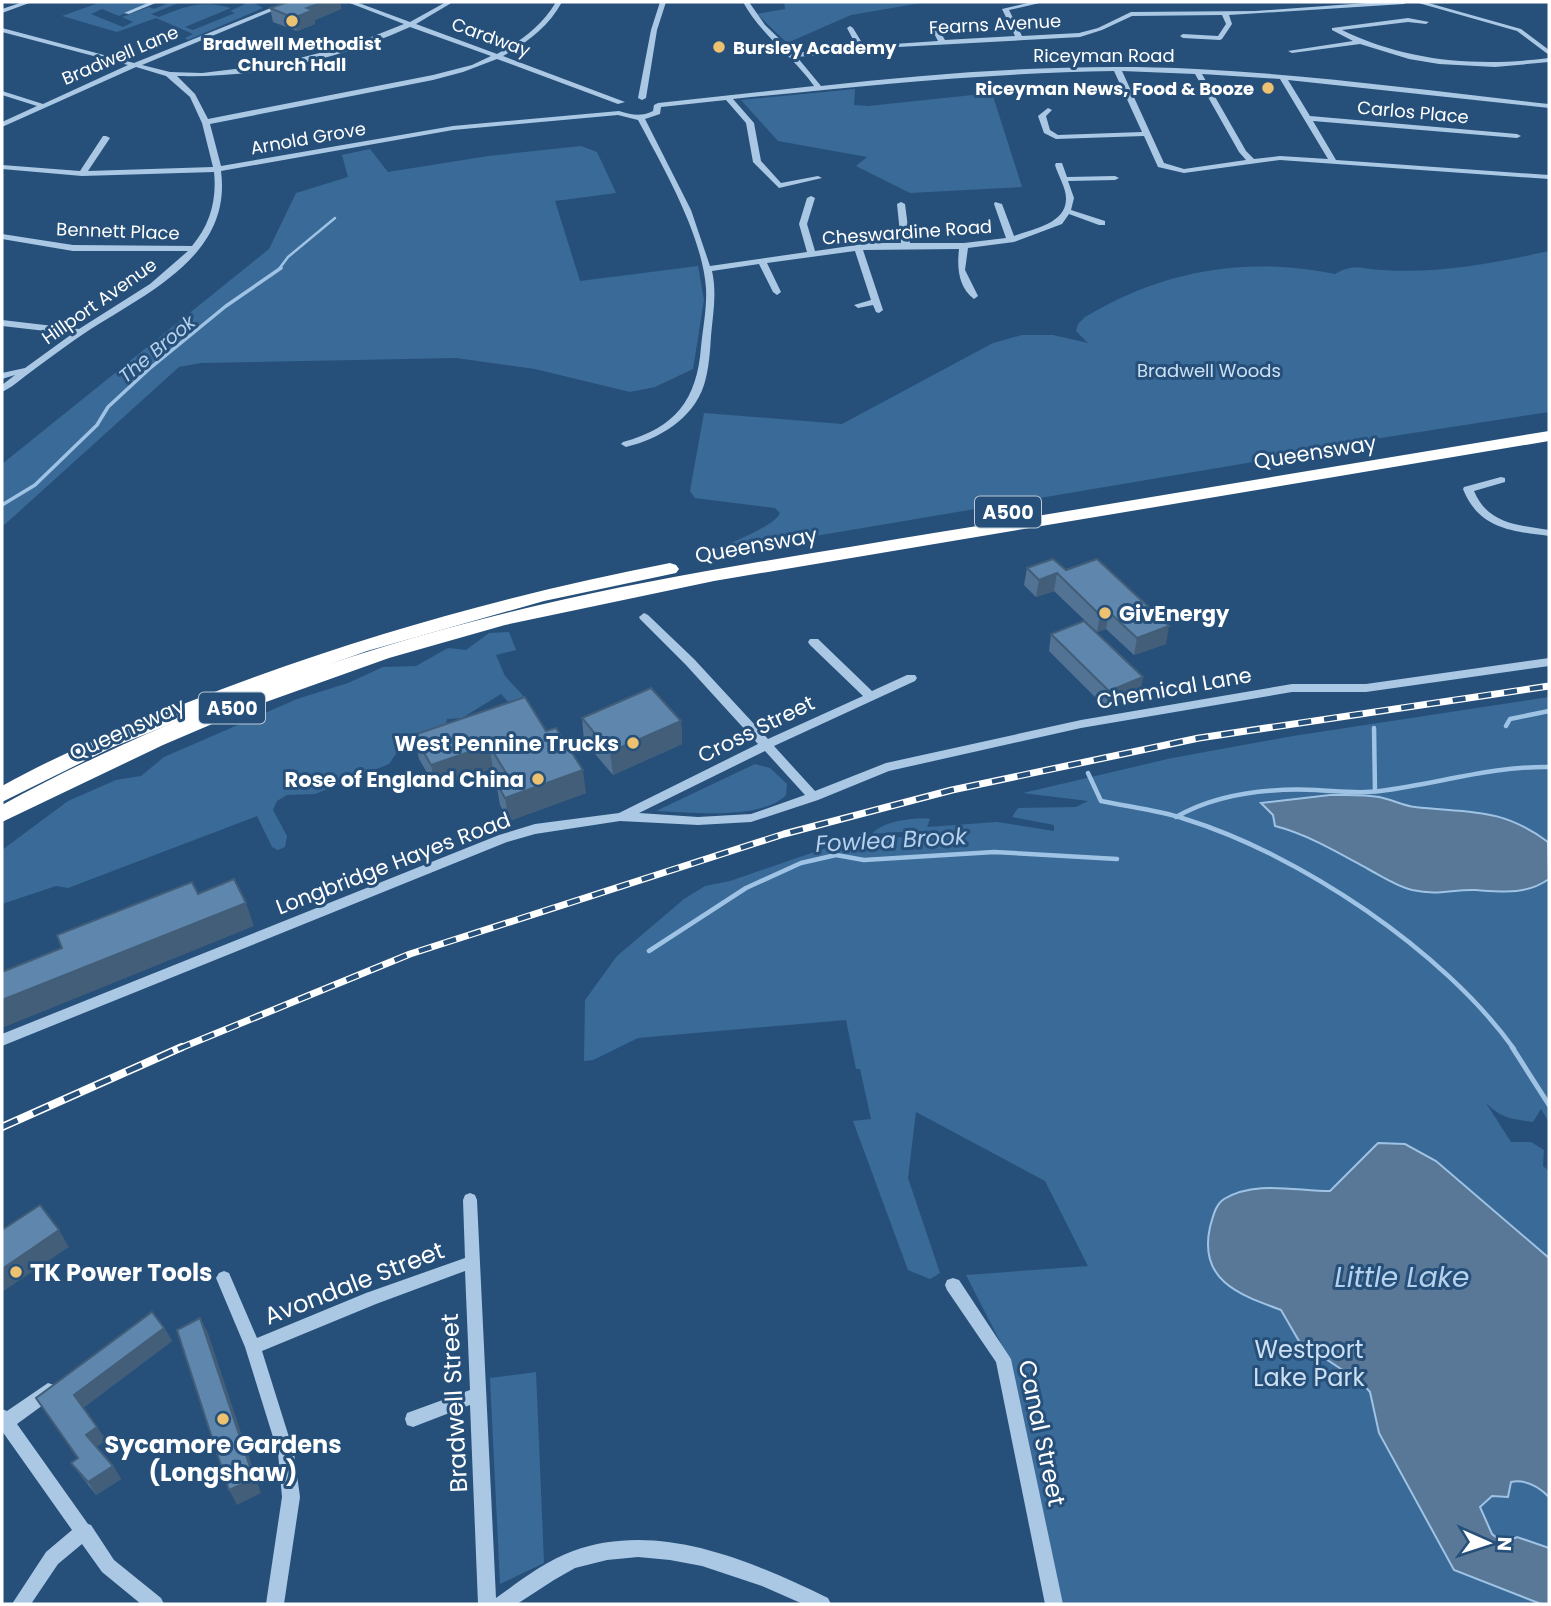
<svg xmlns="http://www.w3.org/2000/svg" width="1551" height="1606" font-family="Poppins,sans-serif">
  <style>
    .green { fill: #3a6a98 }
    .water { fill: #597796; stroke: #9fc3e4; stroke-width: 2 }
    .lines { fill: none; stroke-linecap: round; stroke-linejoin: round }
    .stream-far3 { stroke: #9fc3e4; stroke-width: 2.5 }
    .stream-far2 { stroke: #9fc3e4; stroke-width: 3.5 }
    .stream-far1 { stroke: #9fc3e4; stroke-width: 4.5 }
    .stream { stroke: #9fc3e4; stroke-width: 5 }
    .minor { fill: #aac8e4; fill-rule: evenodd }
    .highway { fill: #fff; fill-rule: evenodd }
    .rail-far1-casing { stroke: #fff; stroke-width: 7 }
    .rail-casing { stroke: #fff; stroke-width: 8 }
    .rail-far1 { stroke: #26507a; stroke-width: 4.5; stroke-dasharray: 13; stroke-linecap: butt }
    .rail { stroke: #26507a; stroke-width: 5; stroke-dasharray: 17; stroke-linecap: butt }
    .wall { fill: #527394 }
    .shaded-wall { fill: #425e78 }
    .building { fill: #5f86ac; stroke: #425e78; stroke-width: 2 }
    .poi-dot { fill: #ecc170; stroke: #26507a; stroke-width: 2.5 }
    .labels { text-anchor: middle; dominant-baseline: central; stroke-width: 6; stroke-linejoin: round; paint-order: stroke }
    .far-street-label { font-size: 18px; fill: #fff; stroke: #26507a }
    .far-poi-label { font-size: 18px; font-weight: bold; fill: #fff; stroke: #26507a }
    .far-park-label { font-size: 18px; fill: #cde0f3; stroke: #26507a }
    .far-water-label { font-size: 19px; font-style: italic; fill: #b5d1ec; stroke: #26507a }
    .shield { fill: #26507a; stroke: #becad7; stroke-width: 2 }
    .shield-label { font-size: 19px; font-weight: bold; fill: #fff }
    .street-label { font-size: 21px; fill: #fff; stroke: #26507a }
    .poi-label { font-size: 21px; font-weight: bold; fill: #fff; stroke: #26507a; text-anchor: end }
    .water-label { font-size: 23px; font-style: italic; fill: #b5d1ec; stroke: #26507a }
    .near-poi-label { font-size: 24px; font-weight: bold; fill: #fff; stroke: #26507a; text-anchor: start }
    .near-street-label { font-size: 24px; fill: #fff; stroke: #26507a }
    .near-park-label { font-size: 24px; fill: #cde0f3; stroke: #26507a }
    .near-water-label { font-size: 28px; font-style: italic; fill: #b5d1ec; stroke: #26507a }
  </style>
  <rect width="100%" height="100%" fill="#26507a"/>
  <g class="green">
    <path d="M101 2H151L119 16 102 9 91 14 123 27 133 22 122 17 149 7 154 9 171 2H181L151 14 159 17C187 6 201 0 231 8L185 27 193 30 235 13 230 11 245 4 240 2H252L263 8 188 40 185 38 193 34 156 18 117 32 62 16Z"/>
    <polygon points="784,2 927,2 851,15 787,43 757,14 785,9"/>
    <polygon points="855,89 854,105 868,106 992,93 1022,187 910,193 856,166 867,157 778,141 741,100"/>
    <polygon points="581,146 597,152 616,193 555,201 580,281 698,266 704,300 693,369 655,387 630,392 535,369 456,358 201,363 179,367 2,527 2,464 269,249 296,193 348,177 342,155 370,149 388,172 488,156"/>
    <path d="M1549 251V412L1271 455 1253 462 703 555C719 547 774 528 780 513L775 508 695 498 690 491 704 413 842 424 993 343 1022 335H1053L1088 343 1076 331 1078 324 1085 317C1163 270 1246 256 1335 274 1354 263 1361 269 1382 270 1439 274 1494 263 1549 251Z"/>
    <polygon points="509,632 516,650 496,655 505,676 528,701 513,707 501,694 462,718 447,719 446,727 419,736 409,735 389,764 315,794 287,795 277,801 273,810 287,836 285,847 278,850 272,847 257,816 68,888 56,886 2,904 2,850 68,801 116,780 141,776 164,757 297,699 348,683 383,667 416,666 448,648 466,650 489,633"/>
    <path d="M1549 697V1122L1541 1109 1533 1122C1511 1119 1501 1118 1486 1103L1511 1142H1531L1544 1150 1543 1166 1549 1171V1604H1059L1009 1359 966 1275 1088 1266 1045 1181 916 1112 908 1178 940 1273 930 1279 908 1270 853 1121 871 1119 860 1069H856L846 1020 638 1038 593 1060 584 1061 585 1000 617 956 684 899 705 886 730 881 855 838 914 837V831L872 834C882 821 915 817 930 819L927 827 997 822 1054 831V825L1012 817 1018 808 1076 807 1088 801 1023 793 1172 758 1293 736Z"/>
    <path d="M755 764 770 768 787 784 786 795C760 821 690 812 656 811Z"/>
    <polygon points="536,1372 544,1563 500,1584 490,1378"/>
  </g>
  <g class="water">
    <path d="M1330 795C1346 795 1363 794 1379 797 1391 799 1403 806 1415 807 1469 813 1501 807 1548 842L1549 879C1526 895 1503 892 1476 890 1452 889 1439 896 1412 890 1396 886 1383 877 1368 869 1339 853 1307 834 1275 826L1273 815 1261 803Z"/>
    <path d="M1378 1143 1405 1144 1436 1161 1549 1258V1497C1538 1486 1526 1479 1511 1482L1508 1497 1492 1496 1480 1507 1492 1534 1504 1543 1517 1537 1549 1548V1604H1541L1454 1570 1379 1433 1370 1392 1362 1383 1299 1341 1281 1310C1240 1295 1198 1281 1210 1227 1213 1217 1215 1205 1224 1199 1255 1180 1296 1191 1330 1191Z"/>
  </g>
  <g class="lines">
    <polyline class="stream-far3" points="279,269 288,257 335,218"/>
    <polyline class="stream-far2" points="2,505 35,485 97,425 108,407 149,369 226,306 281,268"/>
    <g class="stream-far1">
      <polyline points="1506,726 1510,719 1549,711"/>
      <polyline points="1374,728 1375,791"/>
      <path d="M1088 773 1101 801C1129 807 1158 810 1185 819 1299 854 1444 951 1514 1049"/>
      <path d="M1176 817C1218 793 1269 788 1316 790 1337 791 1359 794 1380 791 1437 784 1491 766 1549 767"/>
      <polyline points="649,951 746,888 801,863 836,855 864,860 994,852 1117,859"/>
    </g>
    <polyline class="stream" points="1512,1047 1549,1105"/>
    <g class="minor">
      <polygon points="23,2 32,2 2,13 2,9"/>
      <polygon points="150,2 158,2 129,14 124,13"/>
      <path d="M286 2H294L142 65 170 72 202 73 276 64 351 45 404 24 347 2H356L410 22 446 2H453L416 24 497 54C521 41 542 26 556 2H562C549 26 527 43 503 56L625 102 618 104 497 59 463 72 433 80 210 124 221 166 453 126 619 111C632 115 641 117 653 111L654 105 658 103 814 86C793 56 761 35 743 2H749L765 25 794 53 857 47 847 28 850 26 853 28 864 46 938 41 928 22 931 20 934 22 945 40 1015 36 1002 9 1032 2H1044L1009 10 1022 36 1079 33 1098 28 1131 12 1255 11 1380 2H1407L1404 4 1229 15 1232 24 1222 39 1220 40 1183 38 1180 36 1183 34 1218 36 1226 24 1222 15 1132 16 1102 30 1080 37 898 47 797 57 821 86C946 72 1071 63 1196 69 1314 75 1432 91 1549 104V108L1288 80 1310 116 1517 134 1521 136 1517 138 1313 121 1336 160 1549 175V179L1280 160 1184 173 1158 167 1144 136 1056 139 1044 133 1038 116 1048 108 1052 110 1046 116 1050 130 1058 135 1142 132 1114 71C986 73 860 86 733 99L754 123 761 161 781 183 818 176 822 178 779 188 753 162 746 123 726 100 661 107 660 114 645 119 691 210 710 266 807 252 799 224 807 198 811 196 815 198 807 224 815 251 871 243H901L897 204 901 202 905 204 910 243H964L1006 238 994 204 995 202 1002 204 1014 236C1032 229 1067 224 1066 198 1066 188 1058 175 1055 165L1056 163H1062L1067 177 1115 176 1119 178 1115 180 1068 181 1074 198 1071 210 1105 221V225H1099L1069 214 1062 224 1014 242 968 248 965 270 978 296 974 299C958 287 957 267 959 249L863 250 883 310 879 313 876 312 873 305 858 308 854 305 871 300 855 251 767 263 781 292 777 295 773 292 759 264 712 271C717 293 713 314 711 336 710 352 709 369 704 385 693 419 659 439 626 447L621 444 623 442C675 428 697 400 701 347 703 327 707 308 706 288 702 234 663 167 638 120L618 115 453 130 221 171C233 261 136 297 76 339 60 350 44 362 28 374 20 380 11 388 2 392V385L15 375 2 379V373L25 368 72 334 2 326V320L79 329 150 284 188 251H73L2 239V234L73 245 192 246C210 225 217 200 214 172L82 176 2 169V165L80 171 103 136H106L110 138 88 171 213 167 202 123 190 97 166 76 136 67 2 127V122L37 106 2 95V91L43 104 128 65 2 32V28L134 63ZM410 27 491 56 472 65 433 75 208 119 195 94 177 76C257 78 338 60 410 27ZM1122 71 1195 74 1239 152 1246 160 1184 169 1164 163ZM1202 74 1280 79 1328 159 1280 156 1254 159 1246 151Z"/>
      <polygon points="660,2 666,2 657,30 646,98 642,100 638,98 651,30"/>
      <polygon points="1415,2 1425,2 1521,29 1549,50 1549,55 1517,31"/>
      <path d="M1408 18 1429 22 1426 24 1408 22 1342 30C1408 62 1477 67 1549 58V62L1495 67 1439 64 1409 59 1360 44 1292 53 1288 51 1353 41 1332 30V28Z"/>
      <path d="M1501 477 1505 478V482L1474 491C1488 524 1517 525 1549 530V536C1511 531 1479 529 1463 489L1464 487Z"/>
      <path d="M644 613 648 615 694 659 768 739 863 696 810 645 808 642 810 639H818L872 691 907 675H915L917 678 915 681 774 746 815 791 886 763 1081 720 1292 684H1366L1549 658V666L1366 692H1292L1081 728 889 771 818 800 751 822 698 825 620 821 535 834 507 842 2 1046V1034L499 835 535 824 619 813 758 744 686 665 640 619 639 617ZM765 751 805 795 751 814 698 817 639 813Z"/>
      <path d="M470 1193 475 1195 477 1200 496 1598C520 1581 545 1561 573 1551 659 1520 751 1561 828 1598L831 1604H803L762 1586 702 1566 670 1560 638 1557 607 1560 575 1568 554 1580 517 1604H478L470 1405 413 1427 407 1425 405 1419 407 1413 470 1390 465 1271 376 1304 262 1351 294 1453 300 1497 284 1604H266L282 1497 278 1453 245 1347 216 1278 219 1273 224 1271 229 1273 257 1338 366 1293 465 1258 463 1200 465 1195Z"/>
      <polygon points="953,1278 959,1280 1011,1359 1063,1604 1045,1604 996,1362 947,1290 945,1285 947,1280"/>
      <polygon points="48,1383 54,1385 56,1391 54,1397 17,1424 88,1524 91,1525 114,1560 161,1598 164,1604 141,1604 102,1572 82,1544 58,1564 31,1604 12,1604 46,1552 72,1530 2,1431 2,1409 7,1411"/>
    </g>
    <g class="highway">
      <path d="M1549 431V441L714 581 505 625 389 658 252 707 163 745 2 822V805C168 714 351 649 535 606 671 574 809 554 946 531 1147 498 1348 464 1549 431Z"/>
      <path d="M670 563 676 565 679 569 676 573 544 601 367 651 247 694 113 747 2 802V786C61 753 123 728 186 703 343 641 504 595 670 563Z"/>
    </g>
    <defs>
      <polyline id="rail-far1" points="178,1049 410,954 784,834 952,790 1199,738 1549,686"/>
      <polyline id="rail" points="2,1127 182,1047"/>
    </defs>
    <use href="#rail-far1" class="rail-far1-casing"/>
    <use href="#rail" class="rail-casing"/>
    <use href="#rail-far1" class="rail-far1"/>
    <use href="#rail" class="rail"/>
  </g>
  <g class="wall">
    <polygon points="288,2 340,2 341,9 315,20 315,24 297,31 273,22 270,8"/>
    <polygon points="1027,568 1066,570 1166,644 1134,655 1106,629 1097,632 1054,591 1036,597 1024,585"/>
    <polygon points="1051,634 1140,695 1106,708 1049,651"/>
    <polygon points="525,697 586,793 509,821 500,805 496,782 500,781 493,768 436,788 419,759 414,735"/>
    <polygon points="582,718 681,721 682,744 613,775 584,741"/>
    <polygon points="164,1328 172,1341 83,1408 106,1440 96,1447 113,1466 121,1479 96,1495 71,1463 78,1458 36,1398"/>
  </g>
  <g class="shaded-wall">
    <polygon points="323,2 340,2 341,9 315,20 315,24 297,31 294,18 307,8"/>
    <polygon points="1057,573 1054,591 1036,597 1039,580"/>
    <polygon points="1109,612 1106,629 1097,632 1100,615"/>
    <polygon points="1169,626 1166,644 1134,655 1137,638"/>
    <polygon points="1143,677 1140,695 1106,708 1109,691"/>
    <polygon points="681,721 682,744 613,775 610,752"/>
    <polygon points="489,745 493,768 436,788 431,765"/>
    <polygon points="583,770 586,793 509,821 505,798"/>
    <polygon points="246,903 254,926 2,1028 2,1000"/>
    <polygon points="59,1230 69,1247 2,1292 2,1269"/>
    <polygon points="200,1318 208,1333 261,1493 237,1505 229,1490"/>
    <polygon points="164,1328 172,1341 83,1408 74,1395"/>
    <polygon points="97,1427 106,1440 95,1448 86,1435"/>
    <polygon points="113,1466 121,1479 96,1495 88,1482"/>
  </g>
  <g class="building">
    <polygon points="288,2 323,2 307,8 313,10 294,18 270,8"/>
    <polygon points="1053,559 1066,570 1097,559 1169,626 1137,638 1109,612 1100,615 1057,573 1039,580 1027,568"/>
    <polygon points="1084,621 1143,677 1109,691 1051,634"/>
    <polygon points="651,688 681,721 610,752 582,718"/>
    <polygon points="525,697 546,731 556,728 583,770 505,798 496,782 509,778 489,745 431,765 414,735"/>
    <polygon points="234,879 246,903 2,1000 2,972 62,948 57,935 192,882 198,894"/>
    <polygon points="40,1205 59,1230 2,1269 2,1230"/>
    <polygon points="152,1312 164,1328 74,1395 97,1427 86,1435 113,1466 88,1482 71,1463 78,1458 36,1398"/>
    <polygon points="200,1318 254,1479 229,1490 177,1330"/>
  </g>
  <g class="poi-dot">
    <circle cx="292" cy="21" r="7"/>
    <circle cx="719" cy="47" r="7"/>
    <circle cx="1268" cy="88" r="7"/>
    <circle cx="1105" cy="613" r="7"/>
    <circle cx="633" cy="743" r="7"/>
    <circle cx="538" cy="779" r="7"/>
    <circle cx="16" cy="1272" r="7"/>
    <circle cx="223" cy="1419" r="7"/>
  </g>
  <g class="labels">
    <g class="far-street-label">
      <text transform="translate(995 24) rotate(-3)">Fearns Avenue</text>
      <text transform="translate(491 37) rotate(20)">Cardway</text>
      <text transform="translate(120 55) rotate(-23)">Bradwell Lane</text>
      <text x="1104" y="55">Riceyman Road</text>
      <text transform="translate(1413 112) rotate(5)">Carlos Place</text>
      <text transform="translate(308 138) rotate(-10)">Arnold Grove</text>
      <text transform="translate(118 231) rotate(2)">Bennett Place</text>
      <text transform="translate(907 232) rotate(-4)">Cheswardine Road</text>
      <text transform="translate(99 301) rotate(-35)">Hillport Avenue</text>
    </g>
    <g class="far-poi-label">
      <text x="292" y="43">Bradwell Methodist<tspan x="292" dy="21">Church Hall</tspan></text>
      <text x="733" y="47" text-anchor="start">Bursley Academy</text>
      <text x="1254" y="88" text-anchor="end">Riceyman News, Food &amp; Booze</text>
    </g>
    <g class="far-park-label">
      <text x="1209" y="370">Bradwell Woods</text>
    </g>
    <g class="far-water-label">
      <text transform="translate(157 349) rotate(-40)">The Brook</text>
    </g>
    <g class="shield">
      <rect x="975" y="496.5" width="66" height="31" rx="5"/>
      <rect x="199" y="692.5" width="66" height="31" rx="5"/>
    </g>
    <g class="shield-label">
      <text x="1008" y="512">A500</text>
      <text x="232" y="708">A500</text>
    </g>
    <g class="street-label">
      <text transform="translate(1315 452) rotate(-9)">Queensway</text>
      <text transform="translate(756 545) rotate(-10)">Queensway</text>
      <text transform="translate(1174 688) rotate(-10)">Chemical Lane</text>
      <text transform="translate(127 729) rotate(-24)">Queensway</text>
      <text transform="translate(756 729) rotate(-26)">Cross Street</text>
      <text transform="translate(393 863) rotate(-21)">Longbridge Hayes Road</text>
    </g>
    <g class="poi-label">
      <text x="1119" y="613" text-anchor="start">GivEnergy</text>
      <text x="619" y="743">West Pennine Trucks</text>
      <text x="524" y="779">Rose of England China</text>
    </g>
    <g class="water-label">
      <text transform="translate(891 840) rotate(-3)">Fowlea Brook</text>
    </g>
    <g class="near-poi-label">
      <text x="30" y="1272">TK Power Tools</text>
      <text x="223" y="1444" text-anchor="middle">Sycamore Gardens<tspan x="223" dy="28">(Longshaw)</tspan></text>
    </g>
    <g class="near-street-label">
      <text transform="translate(354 1283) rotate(-21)">Avondale Street</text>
      <text transform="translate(454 1403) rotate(-93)">Bradwell Street</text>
      <text transform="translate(1042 1433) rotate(78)">Canal Street</text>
    </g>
    <g class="near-park-label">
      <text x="1309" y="1349">Westport<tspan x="1309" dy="28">Lake Park</tspan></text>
    </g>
    <g class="near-water-label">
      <text x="1402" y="1277">Little Lake</text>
    </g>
  </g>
  <rect width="1551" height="1606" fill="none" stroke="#ffffff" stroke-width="7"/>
  <g transform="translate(1488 1543) rotate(93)" stroke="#26507a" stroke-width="5" paint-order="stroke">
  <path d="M0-5L12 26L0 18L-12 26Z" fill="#ffffff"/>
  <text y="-10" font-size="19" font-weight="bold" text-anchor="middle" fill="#ffffff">N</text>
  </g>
</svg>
